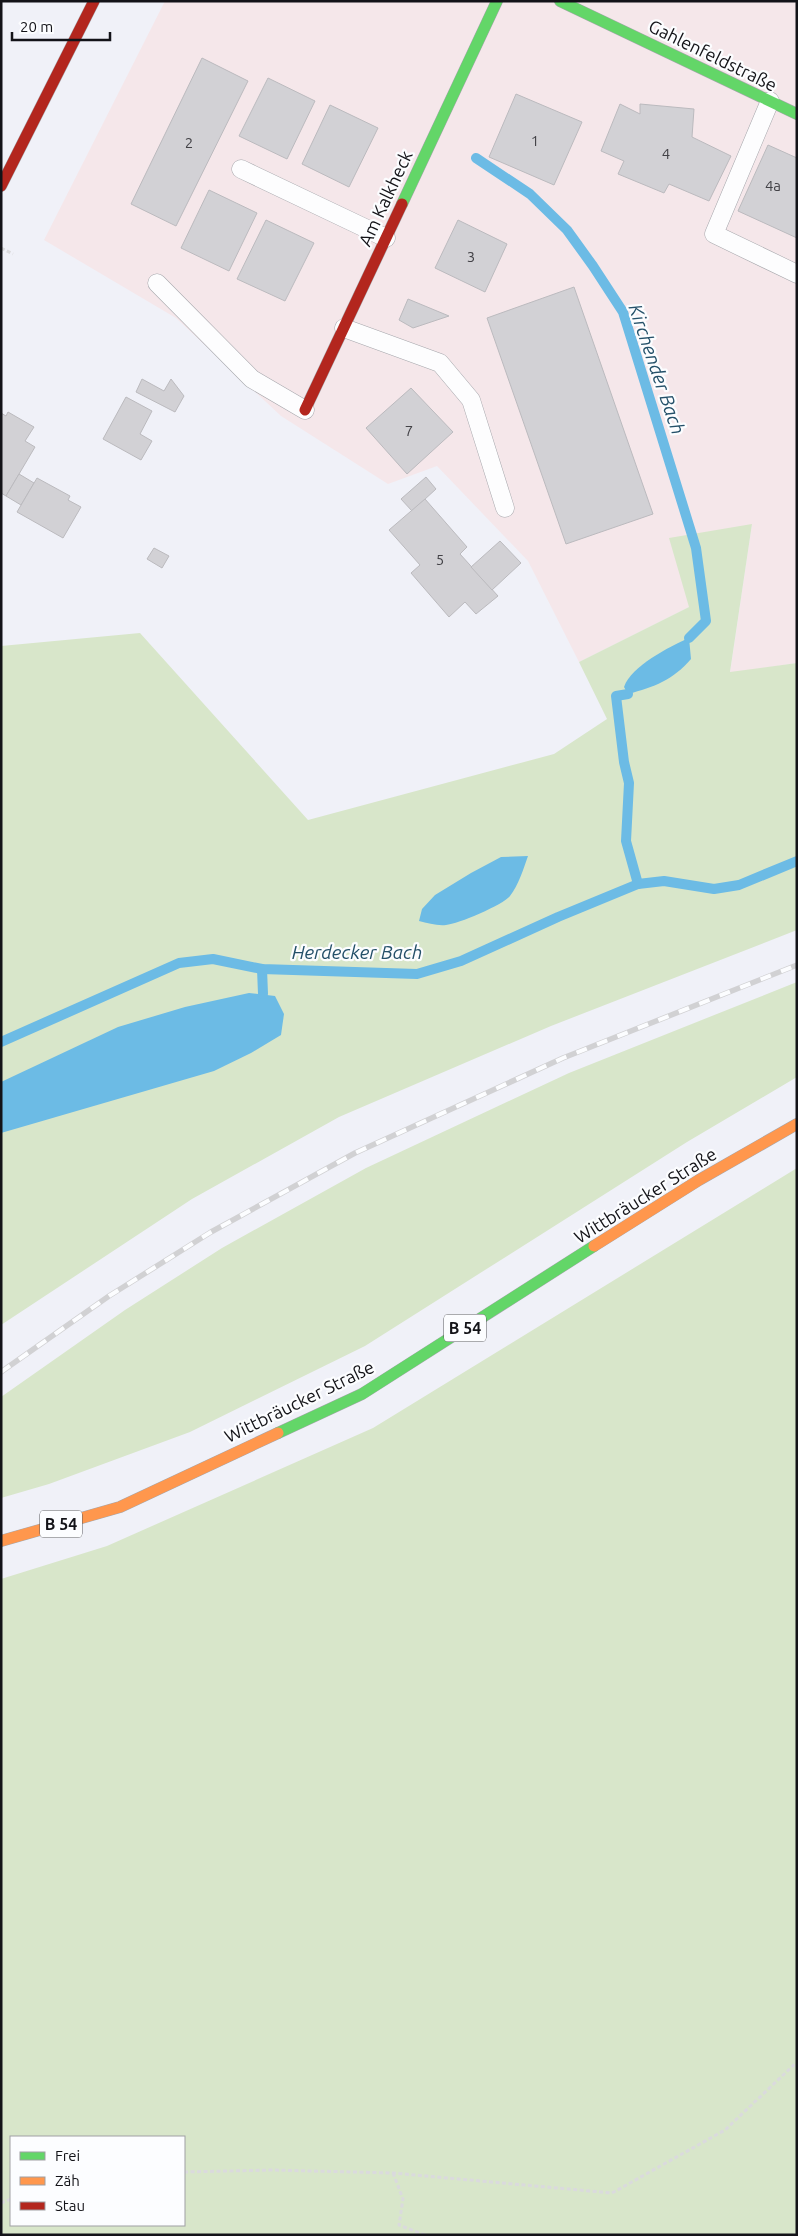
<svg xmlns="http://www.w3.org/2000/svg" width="798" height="2236" font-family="Ubuntu,sans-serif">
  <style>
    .industrial { fill: #f5e7ea }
    .green { fill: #d8e6ca; fill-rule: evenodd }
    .water { fill: #6cbbe5 }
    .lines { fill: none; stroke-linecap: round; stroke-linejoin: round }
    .stream { stroke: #6cbbe5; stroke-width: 10 }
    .building { fill: #d2d1d5; stroke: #bbbabe }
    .lane-casing { stroke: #a6a7ac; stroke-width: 19 }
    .fast-casing { stroke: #a6a7ac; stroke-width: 12 }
    .slow-casing { stroke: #a6a7ac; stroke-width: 12 }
    .jam-casing { stroke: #a6a7ac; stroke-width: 12 }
    .path { stroke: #dadadd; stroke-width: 3; stroke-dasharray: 4 2.5; stroke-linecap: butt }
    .lane { stroke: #fdfdfe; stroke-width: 18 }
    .fast { stroke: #63d668; stroke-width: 11 }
    .slow { stroke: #ff974d; stroke-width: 11 }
    .jam { stroke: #b3261e; stroke-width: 11 }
    .rail-casing { stroke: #d1d1d3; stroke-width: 5.5 }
    .rail { stroke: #fcfdff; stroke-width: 4; stroke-dasharray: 11; stroke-linecap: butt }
    .labels { text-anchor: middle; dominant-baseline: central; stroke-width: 4.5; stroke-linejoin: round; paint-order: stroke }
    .number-label { font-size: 15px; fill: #434247 }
    .shield { fill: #fcfdff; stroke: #59595d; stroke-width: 1 }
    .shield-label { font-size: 16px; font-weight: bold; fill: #131318 }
    .street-label { font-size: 18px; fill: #131318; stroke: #fcfdff }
    .water-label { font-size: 19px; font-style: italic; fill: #245069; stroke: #fcfdff }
  </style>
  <rect width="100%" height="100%" fill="#f0f1f8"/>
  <polygon class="industrial" points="165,1 797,1 797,663 730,673 752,524 689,607 579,662 528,561 437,466 388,484 281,416 176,318 44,240"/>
  <g class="green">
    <polygon points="752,524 730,672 797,663 797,930 551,1026 339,1117 192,1199 1,1325 1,646 140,633 308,820 554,754 607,719 579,662 689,607 669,538"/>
    <polygon points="797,982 797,1077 687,1142 365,1346 190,1432 49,1484 1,1498 1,1397 125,1310 222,1248 366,1168 569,1073"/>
    <path d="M797 1168V2235H1V1579L107 1546 373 1428ZM11 2137H184V2225H11Z"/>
  </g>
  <g class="water">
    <path d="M689 638 691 659C673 680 654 687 628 694L624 687C631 666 669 647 689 638Z"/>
    <path d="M528 856C523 870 519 884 510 896 503 905 458 924 446 925 437 926 428 923 419 921L422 909 435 895 471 873 501 857Z"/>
    <polygon points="249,993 275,996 284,1014 281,1035 251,1053 214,1071 1,1133 1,1082 118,1027 185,1007"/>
  </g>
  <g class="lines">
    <g class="stream">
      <polyline points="476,158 530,194 567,230 593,266 623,312 696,548 706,621 689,638"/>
      <polyline points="628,694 616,696 624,762 629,783 626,841 638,884"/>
      <polyline points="262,969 263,994"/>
      <polyline points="1,1042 179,963 213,959 262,969 417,974 461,961 558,917 638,884 664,881 714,889 739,885 797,861"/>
    </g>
  </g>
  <g class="building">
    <polygon points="202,58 248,81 176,226 131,204"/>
    <polygon points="268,78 315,101 287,159 239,136"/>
    <polygon points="516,94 582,122 554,185 489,157"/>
    <polygon points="620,104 640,114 640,104 694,109 692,137 731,156 709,201 669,184 664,193 618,174 624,161 601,151"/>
    <polygon points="330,105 378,128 349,187 302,164"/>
    <polygon points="768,145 797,158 797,238 738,211"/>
    <polygon points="209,190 257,213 229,271 181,248"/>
    <polygon points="266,220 314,243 285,301 237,279"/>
    <polygon points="458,220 507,244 485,292 435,268"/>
    <polygon points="574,287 653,514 566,544 487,318"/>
    <polygon points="408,299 449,316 413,328 399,320"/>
    <polygon points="142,379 164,391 171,379 184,396 175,412 136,392"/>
    <polygon points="411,388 453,432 407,474 366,428"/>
    <polygon points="126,397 152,411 140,434 152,441 141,460 103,439"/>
    <polygon points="8,412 34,427 25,441 35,447 6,496 1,493 1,413 6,416"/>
    <polygon points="19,474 34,483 21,505 6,496"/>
    <polygon points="426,477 436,489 412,511 401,499"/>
    <polygon points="37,478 70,496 68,500 81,507 63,538 17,512"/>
    <polygon points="425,499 467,547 460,554 498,596 476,614 465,602 449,617 411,573 420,565 389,530"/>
    <polygon points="500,541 521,563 492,590 471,567"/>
    <polygon points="154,548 169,556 162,568 147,559"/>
  </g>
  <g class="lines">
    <defs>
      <g id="lane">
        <polyline points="770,101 714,234 797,274"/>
        <polyline points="241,169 386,238"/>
        <polyline points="157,283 252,379 305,410"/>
        <polyline points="344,328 440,363 471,400 505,508"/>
      </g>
      <g id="fast">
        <polyline points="560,1 797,114"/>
        <polyline points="402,204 497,1"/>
        <polyline points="278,1433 362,1394 594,1246"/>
      </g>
      <g id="slow">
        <polyline points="594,1246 699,1180 797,1124"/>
        <polyline points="1,1541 120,1507 278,1433"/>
      </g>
      <g id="jam">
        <polyline points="1,186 94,1"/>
        <polyline points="305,410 402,204"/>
      </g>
    </defs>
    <use href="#lane" class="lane-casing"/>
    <use href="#fast" class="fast-casing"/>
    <use href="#slow" class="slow-casing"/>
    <use href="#jam" class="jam-casing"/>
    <g class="path">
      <polyline points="1,248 13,254"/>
      <polyline points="184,2172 272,2170 393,2173 612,2193 725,2130 797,2062"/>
      <polyline points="393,2173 403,2199 399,2225 425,2235"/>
      <polyline points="1,2203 11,2199"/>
    </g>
    <use href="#lane" class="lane"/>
    <use href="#fast" class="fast"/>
    <use href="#slow" class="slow"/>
    <use href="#jam" class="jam"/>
    <defs>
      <polyline id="rail" points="1,1372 109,1296 211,1232 355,1153 563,1058 797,965"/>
    </defs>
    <use href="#rail" class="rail-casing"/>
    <use href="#rail" class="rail"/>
  </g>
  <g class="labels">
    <g class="number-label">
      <text x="535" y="140">1</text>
      <text x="189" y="142">2</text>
      <text x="666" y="153">4</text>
      <text x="773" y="185">4a</text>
      <text x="471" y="256">3</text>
      <text x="409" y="430">7</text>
      <text x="440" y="559">5</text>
    </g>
    <g class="shield">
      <rect x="444" y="1314.5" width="42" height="27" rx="4"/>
      <rect x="40" y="1510.5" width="42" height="27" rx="4"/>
    </g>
    <g class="shield-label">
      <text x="465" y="1328">B 54</text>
      <text x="61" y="1524">B 54</text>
    </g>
    <g class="street-label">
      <text transform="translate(713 55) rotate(26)">Gahlenfeldstraße</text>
      <text transform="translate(385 198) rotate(-65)">Am Kalkheck</text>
      <text transform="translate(645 1195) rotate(-32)">Wittbräucker Straße</text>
      <text transform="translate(299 1401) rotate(-26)">Wittbräucker Straße</text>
    </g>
    <g class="water-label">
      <text transform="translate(657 369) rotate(71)">Kirchender Bach</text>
      <text x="357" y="952">Herdecker Bach</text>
    </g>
  </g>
  <rect width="798" height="2236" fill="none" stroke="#131318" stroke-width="5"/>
  <rect x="10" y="2136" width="175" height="90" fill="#fcfdff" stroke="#9f9fa3"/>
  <rect x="20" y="2152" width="25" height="8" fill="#63d668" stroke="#9f9fa3"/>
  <text x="55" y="2161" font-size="15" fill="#131318">Frei</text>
  <rect x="20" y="2177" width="25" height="8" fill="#ff974d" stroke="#9f9fa3"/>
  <text x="55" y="2186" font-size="15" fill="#131318">Zäh</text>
  <rect x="20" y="2202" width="25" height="8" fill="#b3261e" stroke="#9f9fa3"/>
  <text x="55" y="2211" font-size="15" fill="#131318">Stau</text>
  <path d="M12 32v8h98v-8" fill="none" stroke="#131318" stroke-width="2.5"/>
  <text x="20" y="32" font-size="15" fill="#131318" stroke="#fcfdff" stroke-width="4" paint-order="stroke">20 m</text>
</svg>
